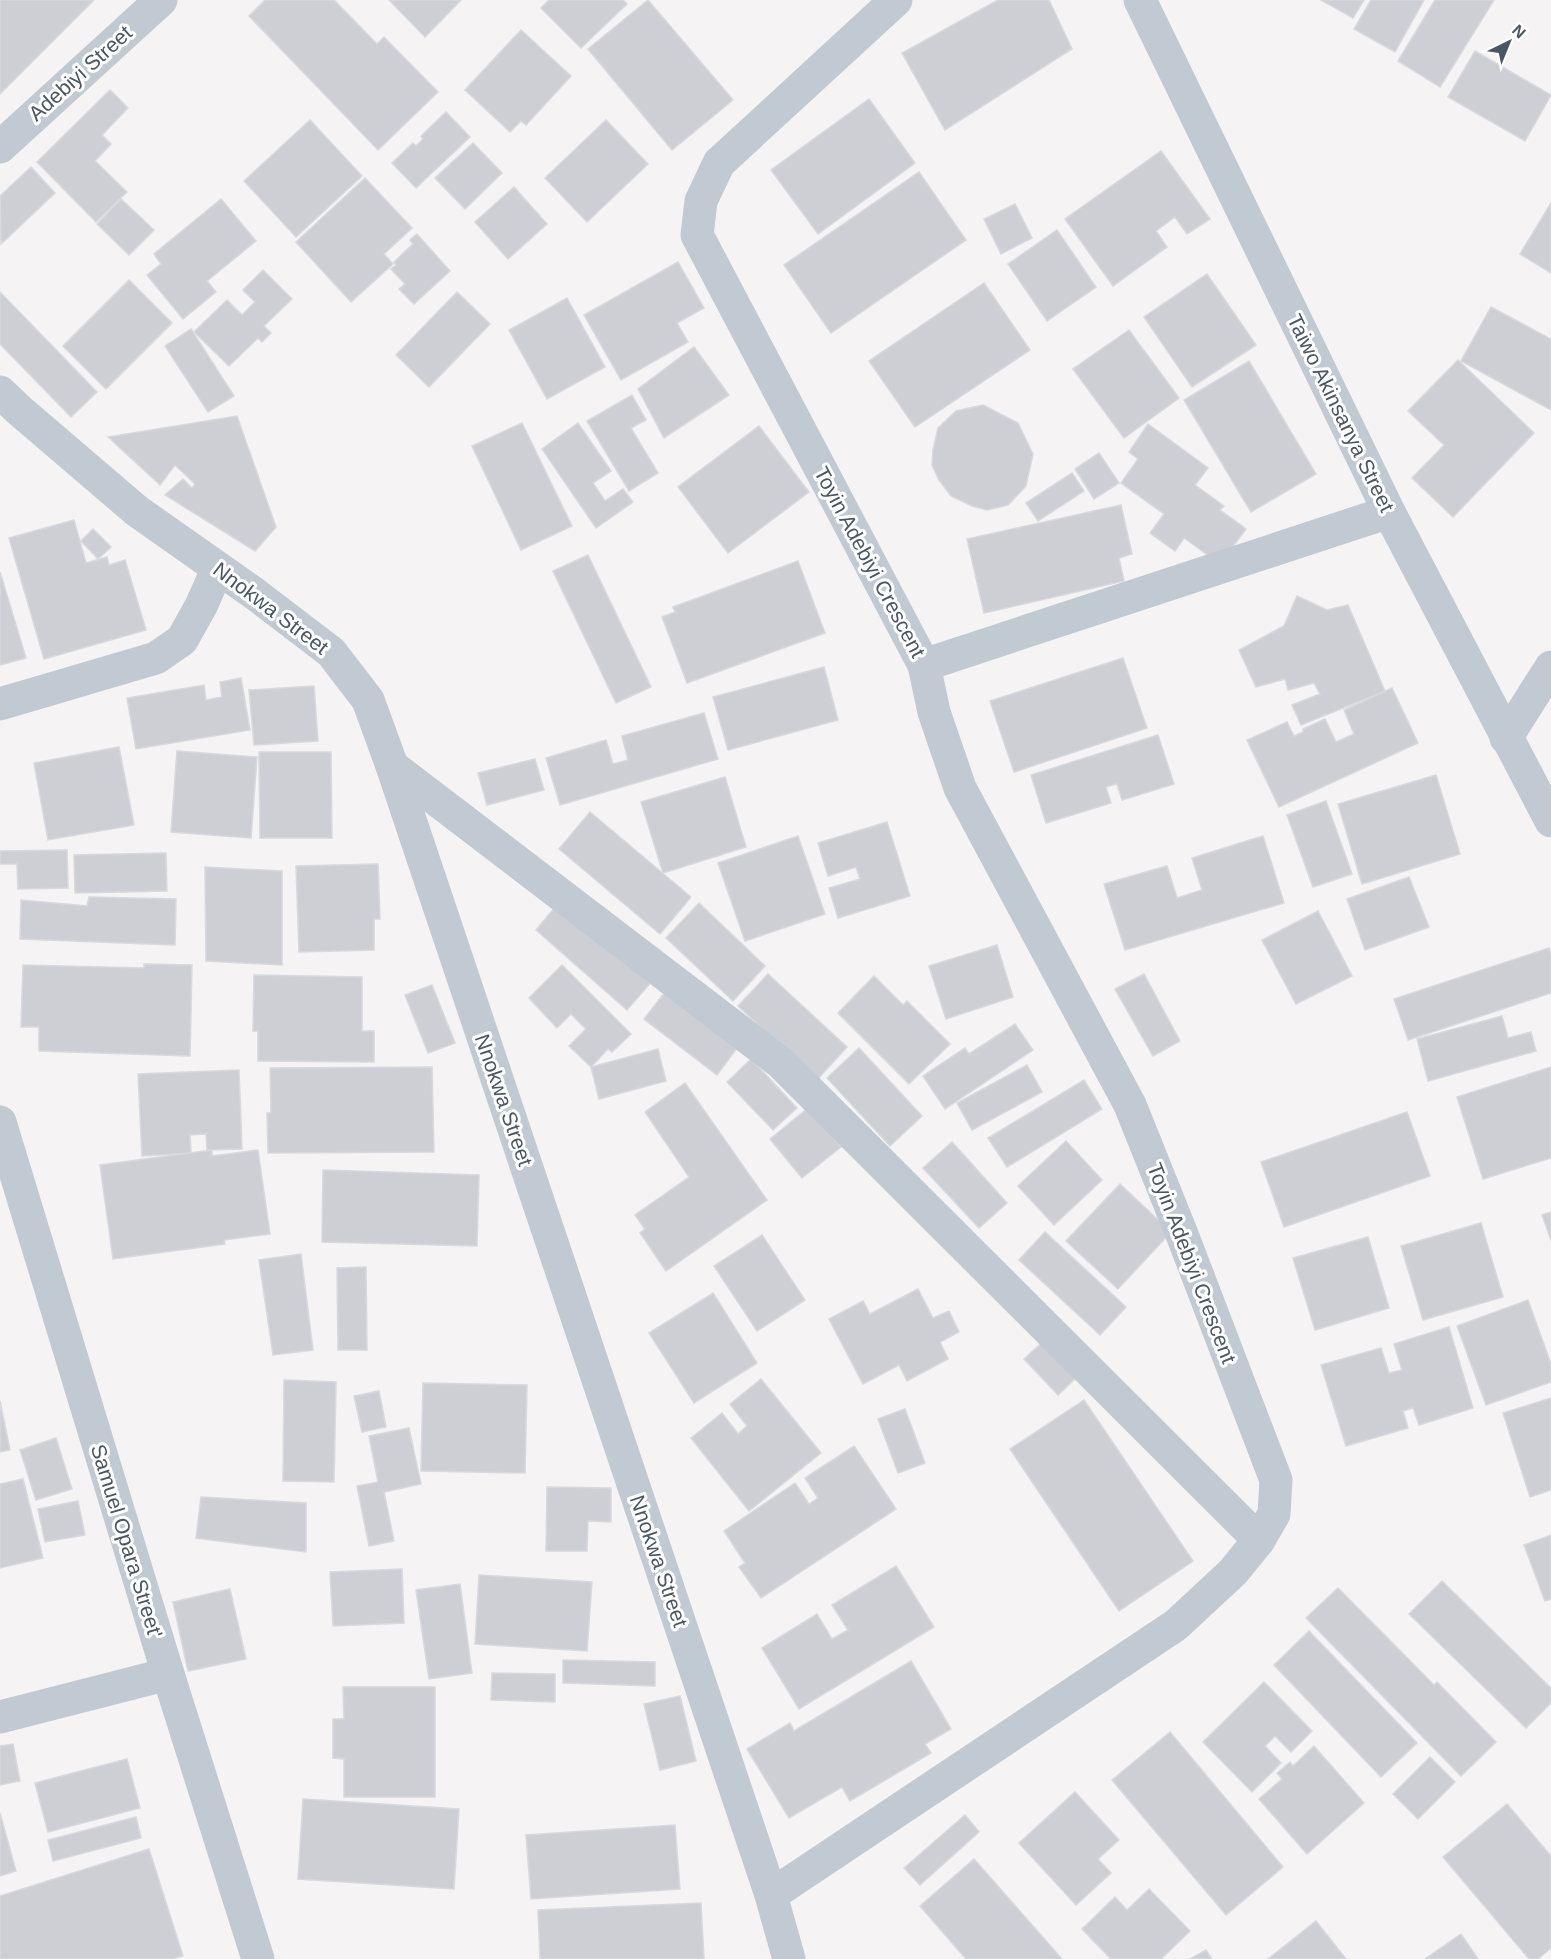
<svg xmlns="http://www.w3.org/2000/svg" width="1551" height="1959" font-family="Helvetica,sans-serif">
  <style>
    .building { fill: #cdcfd5; stroke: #d7d9de; stroke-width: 1.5 }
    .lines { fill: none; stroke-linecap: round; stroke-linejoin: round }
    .minor { stroke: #c1cad2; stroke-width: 33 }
    .labels { text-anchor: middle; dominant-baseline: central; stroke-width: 6; stroke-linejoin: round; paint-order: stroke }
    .street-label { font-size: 21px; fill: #4a5661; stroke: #fff }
  </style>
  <rect width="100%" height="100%" fill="#f5f3f3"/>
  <g class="building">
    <polygon points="0,0 94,0 0,94"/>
    <polygon points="265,0 334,0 377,44 384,37 438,92 378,150 249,16"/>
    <polygon points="389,0 461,0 425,37"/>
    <polygon points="549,0 623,0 627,4 581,48 541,8"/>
    <polygon points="648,0 733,100 672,150 588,49"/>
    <polygon points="998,0 1049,0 1072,49 945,130 902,53"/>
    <polygon points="1321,0 1364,0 1353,18"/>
    <polygon points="1371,0 1424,0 1395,52 1354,29"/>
    <polygon points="1435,0 1494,0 1440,87 1398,61"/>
    <polygon points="521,30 571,76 526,125 521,121 510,132 465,90"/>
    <polygon points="1475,51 1551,95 1525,141 1448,97"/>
    <polygon points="110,90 128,108 102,135 111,144 95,161 127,192 96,222 37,162"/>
    <polygon points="869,99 915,163 818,234 771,170"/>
    <polygon points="446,112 470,137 416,188 392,163 413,143 416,146 423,139 421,136"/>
    <polygon points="310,120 362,176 296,237 244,181"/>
    <polygon points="606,120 648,164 587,222 545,178"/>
    <polygon points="473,143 502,173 465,209 435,178"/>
    <polygon points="1161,151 1210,219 1187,234 1175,217 1156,231 1167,247 1113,286 1065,219"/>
    <polygon points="31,167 55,193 1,244 0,196"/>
    <polygon points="919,172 966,240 831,333 784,265"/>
    <polygon points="365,178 412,228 384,254 393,264 351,302 296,242"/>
    <polygon points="514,187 547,224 508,259 475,222"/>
    <polygon points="121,199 154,230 129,255 97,224"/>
    <polygon points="221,199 256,241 207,281 216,292 183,319 147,275 161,264 154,254"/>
    <polygon points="1551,203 1551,273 1520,254"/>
    <polygon points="1015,204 1032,238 1001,254 984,219"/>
    <polygon points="1057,230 1096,287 1047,321 1008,264"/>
    <polygon points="417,234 450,271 414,304 399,289 405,284 391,269 396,265 394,262 413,244 410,240"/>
    <polygon points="678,262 704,308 677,323 688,342 621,380 584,315"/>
    <polygon points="263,270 292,299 264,326 271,333 262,342 258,338 229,366 194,332 227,300 242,315 255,302 243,290"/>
    <polygon points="1207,274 1256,345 1192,387 1144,317"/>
    <polygon points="129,280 172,323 106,389 63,346"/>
    <polygon points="984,283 1030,350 915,427 869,361"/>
    <polygon points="0,292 97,392 71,417 0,344"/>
    <polygon points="457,292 490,324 429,387 396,355"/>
    <polygon points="567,298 605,367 547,399 509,330"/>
    <polygon points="1491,307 1551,339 1551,410 1461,361"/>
    <polygon points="191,329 234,396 208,412 165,346"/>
    <polygon points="1129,330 1179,398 1124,438 1073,369"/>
    <polygon points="694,347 729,395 664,438 638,389"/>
    <polygon points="1458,360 1534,433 1453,517 1412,478 1444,445 1408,411"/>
    <polygon points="1249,361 1316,474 1251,512 1184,400"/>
    <polygon points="632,395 646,420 631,428 658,473 629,491 587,421"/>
    <polygon points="983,405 1018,423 1033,454 1026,486 1008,505 987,510 972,506 951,496 939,480 932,465 933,450 938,428 956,411"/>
    <polygon points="237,416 276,527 255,551 165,495 183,479 192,488 195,484 175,465 160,485 108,437"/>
    <polygon points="522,423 572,526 521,550 472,446"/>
    <polygon points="578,423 611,471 593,483 605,501 623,489 633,502 596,528 542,449"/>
    <polygon points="1148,424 1208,468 1195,485 1224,506 1220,510 1246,529 1220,564 1184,538 1175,551 1150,533 1164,514 1121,483 1138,459 1129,452"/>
    <polygon points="759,426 809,492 728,553 678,487"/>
    <polygon points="1099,453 1119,483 1094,499 1075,469"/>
    <polygon points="1072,473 1084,491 1038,521 1026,503"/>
    <polygon points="1121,505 1132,554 1119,558 1124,581 984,613 967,539"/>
    <polygon points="74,520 86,563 107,557 109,565 125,560 146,630 44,659 9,538"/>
    <polygon points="93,529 111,547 98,559 81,541"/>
    <polygon points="588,555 651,687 616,703 553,571"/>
    <polygon points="798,561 825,633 687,683 662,617 675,612 673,607"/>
    <polygon points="0,572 26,658 0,665"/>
    <polygon points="1297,596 1327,610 1348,605 1385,691 1301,725 1292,705 1320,694 1314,683 1288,690 1285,679 1256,687 1239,650 1284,626"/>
    <polygon points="1123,658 1147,728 1014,772 990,701"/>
    <polygon points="824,667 838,720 728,750 713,697"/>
    <polygon points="241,678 250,730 136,749 127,698 204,685 206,700 222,697 220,682"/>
    <polygon points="314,686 318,741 254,745 249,690"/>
    <polygon points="1392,688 1418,743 1279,807 1247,740 1287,722 1294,736 1303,732 1303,729 1325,719 1336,742 1354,734 1344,710"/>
    <polygon points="704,713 718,759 560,805 546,758 606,740 613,764 628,760 622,736"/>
    <polygon points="1158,735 1174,784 1122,800 1117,784 1106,787 1111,803 1046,823 1031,775"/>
    <polygon points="119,747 134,825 48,840 34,763"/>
    <polygon points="177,751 257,757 251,838 171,832"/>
    <polygon points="259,752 331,752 332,838 260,838"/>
    <polygon points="535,759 544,790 487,805 478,773"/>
    <polygon points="1436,775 1460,854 1362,884 1338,804"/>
    <polygon points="725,777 746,847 663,873 641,802"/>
    <polygon points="1326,801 1352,874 1313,887 1287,815"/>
    <polygon points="590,812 691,897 660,934 559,849"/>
    <polygon points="887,822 910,896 838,918 829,888 860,879 856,867 828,876 818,843"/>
    <polygon points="798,836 825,914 745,941 718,863"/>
    <polygon points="1263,836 1284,903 1125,950 1104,884 1167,866 1177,898 1202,890 1192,858"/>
    <polygon points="67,850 68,888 18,889 17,864 0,864 0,851"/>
    <polygon points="166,853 167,891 75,893 74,855"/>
    <polygon points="378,864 380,919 374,919 374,950 299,952 296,866"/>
    <polygon points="205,867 282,871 282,965 206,961"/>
    <polygon points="1409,877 1429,927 1365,950 1347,899"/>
    <polygon points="89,897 176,899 175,945 20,939 21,900 87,906"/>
    <polygon points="561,900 653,980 627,1010 536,930"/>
    <polygon points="699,903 765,966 733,1001 666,938"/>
    <polygon points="1318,911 1352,976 1296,1004 1262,940"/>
    <polygon points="997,945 1013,997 946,1019 929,966"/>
    <polygon points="1549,948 1551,955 1551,993 1408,1040 1394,999"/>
    <polygon points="144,964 192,965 190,1056 39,1051 39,1027 21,1027 23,965 144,968"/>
    <polygon points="562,965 631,1034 612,1052 608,1049 591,1067 569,1046 586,1029 571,1014 557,1028 529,998"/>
    <polygon points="768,974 847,1047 817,1080 738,1006"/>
    <polygon points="1144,974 1180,1041 1153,1056 1115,989"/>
    <polygon points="254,975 362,977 362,1031 374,1031 374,1062 258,1061 258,1031 253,1031"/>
    <polygon points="874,976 903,1005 907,1001 950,1044 909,1084 838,1013"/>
    <polygon points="432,985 455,1043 428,1053 405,995"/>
    <polygon points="665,992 738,1047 717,1075 644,1019"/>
    <polygon points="1502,1016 1508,1038 1531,1032 1536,1051 1428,1081 1417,1039"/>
    <polygon points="1015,1024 1033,1050 945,1109 923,1076 965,1048 969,1054"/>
    <polygon points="859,1048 922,1116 890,1146 827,1078"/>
    <polygon points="658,1049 666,1081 599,1099 591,1067"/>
    <polygon points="751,1059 797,1108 773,1130 727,1082"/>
    <polygon points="1027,1065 1042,1092 972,1130 957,1103"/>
    <polygon points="432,1067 434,1152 268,1153 267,1113 271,1113 270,1068"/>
    <polygon points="1551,1067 1551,1158 1483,1179 1457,1097"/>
    <polygon points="239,1070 242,1149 207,1150 206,1134 190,1135 191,1153 142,1156 138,1074"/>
    <polygon points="1084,1080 1102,1109 1007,1167 988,1138"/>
    <polygon points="685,1083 767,1200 666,1271 640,1233 645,1229 635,1215 689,1177 645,1112"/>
    <polygon points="808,1108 841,1147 802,1178 770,1139"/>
    <polygon points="1407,1112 1430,1176 1284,1227 1261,1162"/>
    <polygon points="1066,1141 1102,1180 1054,1225 1018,1186"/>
    <polygon points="952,1142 1007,1203 979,1228 923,1168"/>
    <polygon points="212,1150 212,1156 258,1150 270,1234 224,1240 225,1244 113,1259 100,1165"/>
    <polygon points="323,1170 479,1175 477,1246 322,1242"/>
    <polygon points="1120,1184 1171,1232 1118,1289 1066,1241"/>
    <polygon points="1551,1212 1551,1240 1542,1215"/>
    <polygon points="1481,1223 1503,1297 1423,1320 1401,1246"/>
    <polygon points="1045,1232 1126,1307 1100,1335 1019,1260"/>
    <polygon points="762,1235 805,1300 757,1331 714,1266"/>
    <polygon points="1368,1237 1389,1308 1315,1330 1293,1258"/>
    <polygon points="301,1254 313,1350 273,1355 259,1260"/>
    <polygon points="366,1267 367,1350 338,1350 337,1268"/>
    <polygon points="918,1289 933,1318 949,1311 959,1332 940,1342 948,1359 907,1381 899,1365 863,1384 829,1319 863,1301 870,1314"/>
    <polygon points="713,1293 757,1363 694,1403 649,1333"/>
    <polygon points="1528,1300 1551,1364 1551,1382 1486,1405 1457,1326"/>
    <polygon points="1449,1327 1473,1408 1419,1425 1413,1408 1403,1411 1408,1428 1346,1446 1321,1365 1381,1348 1389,1373 1402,1370 1394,1344"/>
    <polygon points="1045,1340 1078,1376 1058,1395 1024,1359"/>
    <polygon points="761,1379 821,1453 749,1511 691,1438 722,1413 738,1434 747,1426 730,1404"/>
    <polygon points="284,1380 336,1382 334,1482 283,1481"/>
    <polygon points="423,1383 527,1385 525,1473 421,1471"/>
    <polygon points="379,1391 386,1427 362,1432 354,1396"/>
    <polygon points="1551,1398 1551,1490 1530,1497 1503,1413"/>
    <polygon points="1084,1400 1193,1561 1119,1611 1010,1449"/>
    <polygon points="0,1401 10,1450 0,1452"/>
    <polygon points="905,1409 925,1463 898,1473 878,1419"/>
    <polygon points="409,1428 421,1484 384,1492 394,1541 369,1546 357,1486 378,1482 369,1436"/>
    <polygon points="56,1438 72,1489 36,1500 20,1450"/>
    <polygon points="854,1446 896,1509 761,1598 739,1567 745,1563 724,1531 795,1483 809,1504 818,1498 805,1478"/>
    <polygon points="23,1479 43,1558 0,1568 0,1484"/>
    <polygon points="547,1487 611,1488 611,1522 588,1521 587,1551 546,1551"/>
    <polygon points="201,1497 306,1503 306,1552 196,1538"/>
    <polygon points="78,1501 85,1535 45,1542 38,1509"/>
    <polygon points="1551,1535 1551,1599 1545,1601 1524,1545"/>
    <polygon points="896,1566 934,1627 799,1709 762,1648 817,1614 832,1639 848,1630 832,1605"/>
    <polygon points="402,1569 404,1623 333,1626 330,1572"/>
    <polygon points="479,1575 592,1582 587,1651 475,1644"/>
    <polygon points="1442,1581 1551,1688 1551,1703 1526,1728 1409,1614"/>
    <polygon points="460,1584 472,1673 429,1679 416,1590"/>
    <polygon points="1338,1588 1434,1685 1437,1682 1496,1742 1461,1776 1306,1618"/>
    <polygon points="230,1589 246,1659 188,1671 173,1602"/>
    <polygon points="1309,1631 1417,1743 1381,1777 1274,1665"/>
    <polygon points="563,1660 655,1662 655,1686 563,1683"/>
    <polygon points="911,1661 951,1729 925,1744 931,1753 850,1801 842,1787 789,1818 747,1749 790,1723 794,1731"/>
    <polygon points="492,1673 555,1674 555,1702 491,1700"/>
    <polygon points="1264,1682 1312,1731 1291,1752 1275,1736 1265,1746 1281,1763 1252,1792 1203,1742"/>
    <polygon points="343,1687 435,1687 435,1797 344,1797 344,1759 333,1758 333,1719 344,1719"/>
    <polygon points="680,1696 696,1761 660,1770 644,1704"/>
    <polygon points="1170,1732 1283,1867 1226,1915 1112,1780"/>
    <polygon points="13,1744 20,1781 0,1785 0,1746"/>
    <polygon points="1314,1746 1364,1803 1307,1854 1259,1799 1282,1779 1277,1773 1290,1762 1293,1766"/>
    <polygon points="1430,1757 1455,1782 1418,1819 1393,1794"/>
    <polygon points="127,1759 140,1808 48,1832 35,1783"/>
    <polygon points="1075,1792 1119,1840 1098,1859 1111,1873 1076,1905 1019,1843"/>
    <polygon points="303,1799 459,1809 454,1889 298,1879"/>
    <polygon points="1507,1804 1551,1856 1551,1948 1538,1959 1529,1959 1443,1857"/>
    <polygon points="0,1813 16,1871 0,1876"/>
    <polygon points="965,1815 979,1832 920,1885 904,1868"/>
    <polygon points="136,1817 141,1838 53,1861 48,1840"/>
    <polygon points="675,1825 680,1889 531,1899 526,1835"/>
    <polygon points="149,1849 183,1956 172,1959 0,1959 0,1896"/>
    <polygon points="974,1859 1062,1959 966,1959 920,1906"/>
    <polygon points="1149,1889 1190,1931 1161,1959 1111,1959 1082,1929 1115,1897 1127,1910"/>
    <polygon points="701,1903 704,1959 540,1959 538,1910"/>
    <polygon points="1316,1921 1346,1959 1268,1959"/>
    <polygon points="1461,1934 1478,1959 1425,1959"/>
    <polygon points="1206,1950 1212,1959 1190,1959"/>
  </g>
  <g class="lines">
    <g class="minor">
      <polyline points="1140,0 1389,512 1551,821"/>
      <polyline points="0,147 161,0"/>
      <polyline points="0,392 19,410 137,511 255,594 331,652 368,700 392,766 771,1895 789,1959"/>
      <polyline points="924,665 1389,512"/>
      <polyline points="0,704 156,658 182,640 201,606 218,568"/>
      <polyline points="1506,738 1551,667"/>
      <polyline points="392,766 781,1063 1259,1540 1274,1514 1276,1480 1183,1237 1130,1105 960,788 934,712 924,665 697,235 701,201 719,163 896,0"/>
      <polyline points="0,1122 168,1674 258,1959"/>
      <polyline points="0,1717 168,1674"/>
      <polyline points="771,1895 1176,1625 1233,1572 1259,1540"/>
    </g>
  </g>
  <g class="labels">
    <g class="street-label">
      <text transform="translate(80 73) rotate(-42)">Adebiyi Street</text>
      <text transform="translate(1341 413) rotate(64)">Taiwo Akinsanya Street</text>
      <text transform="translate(870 562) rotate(62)">Toyin Adebiyi Crescent</text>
      <text transform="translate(271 608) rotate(37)">Nnokwa Street</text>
      <text transform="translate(504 1100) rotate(71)">Nnokwa Street</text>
      <text transform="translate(1192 1263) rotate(69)">Toyin Adebiyi Crescent</text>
      <text transform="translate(127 1541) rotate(73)">Samuel Opara Street'</text>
      <text transform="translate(659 1561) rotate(71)">Nnokwa Street</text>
    </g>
  </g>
  <g transform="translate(1509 42) rotate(43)" stroke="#ffffff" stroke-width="4.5" paint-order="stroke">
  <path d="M0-4.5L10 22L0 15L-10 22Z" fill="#4a5661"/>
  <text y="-9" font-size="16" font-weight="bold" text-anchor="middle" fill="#4a5661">N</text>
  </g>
</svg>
